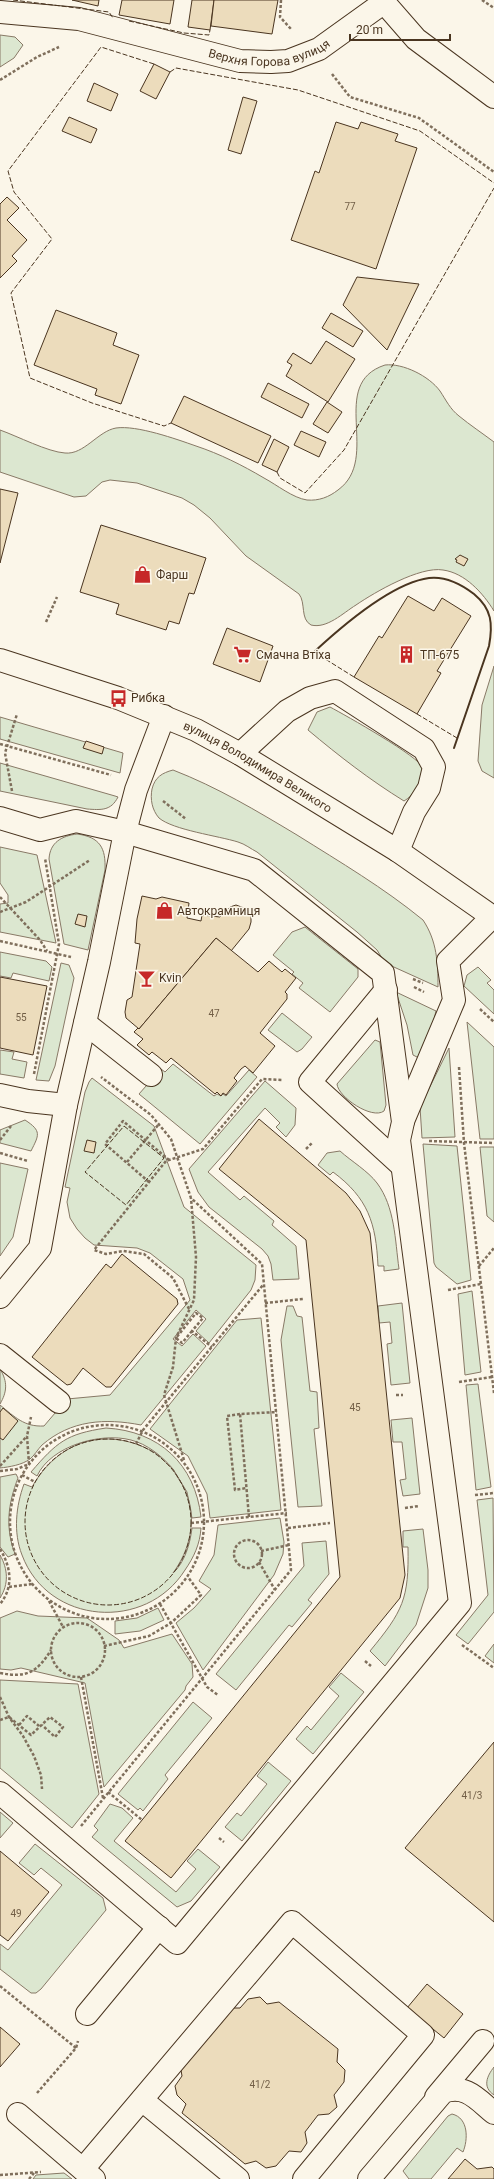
<svg xmlns="http://www.w3.org/2000/svg" width="494" height="2179" font-family="Roboto,sans-serif">
  <style>
    .green { fill: #dce7d0; stroke: #887966 }
    .building { fill: #ecdcbc; stroke: #4a3520 }
    .lines { fill: none; stroke-linecap: round; stroke-linejoin: round }
    .minor-casing { stroke: #4a3520; stroke-width: 24 }
    .major-casing { stroke: #4a3520; stroke-width: 24 }
    .path { stroke: #7f6f5c; stroke-width: 2.5; stroke-dasharray: 3 2; stroke-linecap: butt }
    .minor { stroke: #fbf6e9; stroke-width: 22 }
    .major { stroke: #fbf6e9; stroke-width: 22 }
    .fence { stroke: #4a3520; stroke-width: 1; stroke-dasharray: 5 2; stroke-linecap: butt }
    .wall { stroke: #4a3520; stroke-width: 2 }
    .labels { text-anchor: middle; dominant-baseline: central; stroke-width: 3; stroke-linejoin: round; paint-order: stroke }
    .number-label { font-size: 10px; fill: #725f47 }
    .street-label { font-size: 12px; fill: #4a3520; stroke: #fbf6e9 }
    .poi-label { font-size: 12px; fill: #4a3520; stroke: #fbf6e9; text-anchor: start }
  </style>
  <rect width="100%" height="100%" fill="#fbf6e9"/>
  <g class="green">
    <polygon points="0,35 15,37 23,45 14,58 0,67"/>
    <path d="M385 365C403 363 429 376 440 391 446 400 450 409 459 416 470 425 482 433 494 442V611C483 593 465 573 443 570 420 566 375 592 356 605 343 613 327 629 311 625 300 619 306 603 299 594L246 556 210 518 194 505 182 498 137 483 110 480 102 482 86 496 74 497 0 472V430C17 436 48 452 65 453 84 455 98 431 116 428 137 425 176 439 196 446 220 454 242 465 264 478 277 485 293 498 307 500 319 501 329 497 338 490 382 458 327 384 385 365Z"/>
    <polygon points="494,666 494,778 482,771 478,761 482,705"/>
    <path d="M330 707C345 715 420 757 423 768 426 780 414 795 404 801 370 780 339 756 308 730L317 712Z"/>
    <polygon points="0,717 123,753 120,773 0,739"/>
    <path d="M0 763 115 796 118 797C111 811 101 810 87 809L0 791Z"/>
    <path d="M173 770C217 787 257 811 297 835 340 862 384 888 423 920 437 941 438 963 438 987L385 963 377 950 357 932 257 852C251 849 245 844 238 842 219 836 173 830 159 818 152 810 150 799 152 789 155 777 162 773 173 770Z"/>
    <path d="M77 834C100 837 106 848 105 870L88 950 64 944 49 859C50 842 62 836 77 834Z"/>
    <polygon points="0,847 37,855 56,943 0,932 0,904 8,903 8,895 0,883"/>
    <polygon points="305,927 358,969 358,977 330,1012 299,988 303,983 292,974 294,972 273,955 292,932"/>
    <polygon points="0,952 46,961 52,967 49,981 13,973 11,978 0,976"/>
    <polygon points="61,963 69,965 74,978 55,1066 49,1081 36,1080"/>
    <polygon points="478,967 491,980 487,983 494,990 494,1014 464,986 467,975"/>
    <polygon points="396,992 436,1011 430,1036 421,1059 413,1055 407,1025"/>
    <polygon points="282,1013 312,1037 302,1049 297,1052 268,1030"/>
    <polygon points="467,1022 494,1047 494,1139 480,1139"/>
    <path d="M375 1040 380 1042 386 1105 384 1111C372 1120 338 1097 337 1084Z"/>
    <polygon points="449,1048 455,1137 422,1138 420,1107"/>
    <polygon points="0,1050 14,1052 12,1059 27,1062 24,1078 0,1074"/>
    <polygon points="173,1064 214,1096 217,1094 221,1096 223,1094 226,1096 249,1070 257,1077 200,1144 139,1094 161,1069 165,1072"/>
    <path d="M92 1078 154 1126 184 1207 256 1265 255 1280 251 1290 209 1343 196 1331 206 1319 196 1310 173 1339 182 1346 193 1334 206 1346 141 1425C105 1418 71 1420 42 1445 38 1449 34 1456 30 1459 22 1465 9 1467 0 1468V1405C15 1417 24 1427 44 1426L67 1399 110 1395 190 1300 183 1279 150 1253 137 1248 94 1245 85 1238 77 1229 70 1218 67 1202 70 1188 65 1187 85 1092 89 1082Z"/>
    <polygon points="265,1081 296,1108 295,1125 286,1137 276,1127 280,1123 265,1108 208,1172 240,1200 244,1196 274,1221 272,1225 296,1246 299,1279 273,1280 271,1264 268,1256 262,1249 209,1207 198,1192 189,1169"/>
    <path d="M25 1120C42 1131 39 1135 31 1151L0 1143V1130Z"/>
    <polygon points="423,1144 457,1146 471,1280 457,1284 436,1267 434,1263"/>
    <polygon points="480,1147 494,1147 494,1222 487,1216"/>
    <path d="M340 1151C351 1161 368 1171 377 1183 395 1207 395 1240 399 1269L384 1271V1266H378C376 1223 368 1198 333 1172L330 1175 318 1165 327 1153Z"/>
    <polygon points="0,1163 28,1169 13,1237 0,1256"/>
    <polygon points="472,1291 481,1372 465,1375 458,1294"/>
    <polygon points="402,1303 410,1383 391,1385 387,1344 392,1343 390,1322 379,1323 378,1306"/>
    <polygon points="287,1306 293,1306 297,1316 302,1317 310,1391 317,1392 319,1428 314,1429 322,1506 298,1507 281,1340"/>
    <polygon points="261,1318 281,1510 210,1518 207,1494 188,1456 150,1429 237,1320"/>
    <path d="M0 1369C8 1382 7 1392 0 1404Z"/>
    <polygon points="478,1384 491,1487 476,1490 466,1385"/>
    <polygon points="412,1418 420,1494 403,1496 400,1480 406,1479 402,1442 393,1442 391,1420"/>
    <path d="M106 1428C159 1431 195 1464 201 1517L192 1518 187 1492 173 1469C176 1476 182 1483 185 1490 198 1518 190 1550 173 1573 185 1562 190 1544 192 1528H201C200 1544 194 1557 185 1570 146 1632 48 1625 22 1555 13 1532 16 1506 24 1484L32 1487C58 1441 105 1426 152 1451 160 1455 166 1464 173 1469 162 1456 147 1444 131 1440 100 1432 51 1446 37 1476L31 1472C57 1442 66 1434 106 1428Z"/>
    <path d="M16 1474 18 1478C8 1504 5 1527 15 1554L8 1557 0 1547V1477Z"/>
    <polygon points="493,1498 494,1612 468,1644 456,1635 488,1595 477,1500"/>
    <polygon points="280,1518 284,1542 283,1554 274,1575 203,1670 176,1623 194,1608 211,1589 199,1581 214,1555 218,1525"/>
    <path d="M423 1529 428 1570V1588L416 1625 385 1666 370 1651C403 1611 409 1599 408 1547H403V1531Z"/>
    <polygon points="326,1541 329,1574 308,1600 312,1603 292,1627 289,1625 236,1690 216,1674 304,1566 302,1543"/>
    <path d="M0 1555C8 1569 9 1584 0 1598Z"/>
    <polygon points="158,1608 164,1620 140,1631 115,1634 115,1621 137,1618"/>
    <polygon points="17,1611 38,1616 87,1618 119,1640 124,1648 172,1634 192,1664 193,1677 186,1686 185,1690 104,1787 85,1683 21,1668 11,1670 0,1669 0,1618"/>
    <polygon points="494,1644 494,1663 485,1656"/>
    <polygon points="341,1673 364,1692 313,1754 296,1739 307,1726 311,1730 339,1696 329,1687"/>
    <polygon points="0,1680 78,1684 99,1794 72,1828 0,1768"/>
    <polygon points="193,1702 212,1718 165,1775 168,1779 143,1811 140,1808 138,1810 118,1794"/>
    <polygon points="268,1762 291,1781 242,1841 225,1827 237,1813 241,1816 267,1784 257,1776"/>
    <polygon points="110,1804 122,1808 133,1818 114,1841 176,1892 196,1869 187,1861 198,1849 220,1867 191,1901 177,1907 92,1837 98,1830 94,1826"/>
    <polygon points="0,1812 13,1823 0,1838"/>
    <polygon points="35,1844 103,1898 106,1910 41,1989 36,1993 31,1993 0,1969 0,1944 8,1950 62,1885 41,1868 34,1875 19,1863"/>
    <path d="M494 2067V2095C482 2087 487 2076 494 2067Z"/>
    <path d="M452 2114C469 2118 468 2140 463 2152L457 2148 431 2179H409L403 2171 448 2116Z"/>
    <polygon points="64,2173 72,2179 33,2179 36,2175"/>
  </g>
  <g class="building">
    <polygon points="72,0 99,0 98,6"/>
    <polygon points="122,0 174,0 170,24 119,15"/>
    <polygon points="192,0 214,0 210,30 188,27"/>
    <polygon points="214,0 278,0 272,34 211,26"/>
    <polygon points="154,64 170,72 156,99 140,91"/>
    <polygon points="94,83 118,94 111,111 87,101"/>
    <polygon points="243,97 257,101 241,154 228,150"/>
    <polygon points="69,117 97,129 91,143 62,131"/>
    <polygon points="336,122 358,129 361,122 398,134 395,141 417,148 376,269 291,240 315,171 319,173"/>
    <polygon points="7,197 19,208 7,220 27,240 12,256 17,261 0,278 0,204"/>
    <polygon points="357,277 419,284 387,350 343,305"/>
    <polygon points="56,310 117,333 113,345 139,355 121,404 95,395 97,389 34,365"/>
    <polygon points="331,313 363,331 353,347 322,328"/>
    <polygon points="326,341 355,359 328,402 286,376 292,365 287,362 293,353 311,364"/>
    <polygon points="268,383 309,404 302,418 261,397"/>
    <polygon points="184,396 271,436 258,463 171,423"/>
    <polygon points="327,402 342,412 328,433 313,424"/>
    <polygon points="301,431 326,442 319,457 294,445"/>
    <polygon points="274,439 289,447 277,472 262,465"/>
    <polygon points="0,489 18,493 0,563"/>
    <polygon points="101,525 206,558 194,594 189,593 179,624 169,621 166,630 116,614 119,604 80,592"/>
    <polygon points="460,555 468,559 464,566 456,562 457,560 455,559"/>
    <polygon points="408,596 434,611 442,598 471,616 437,671 441,673 417,714 354,677 379,636 382,638"/>
    <polygon points="227,628 273,646 260,682 213,664"/>
    <polygon points="86,741 104,747 102,754 83,748"/>
    <polygon points="142,896 156,899 162,897 189,903 187,918 201,921 202,915 220,917 230,907 236,905 244,908 251,915 251,922 249,929 231,951 216,938 139,1029 126,1018 125,1012 127,1000 132,997 140,944 135,943 137,919"/>
    <polygon points="78,914 87,916 85,927 75,924"/>
    <polygon points="216,938 258,972 269,961 282,972 285,969 296,978 285,992 287,994 287,999 260,1033 275,1046 253,1073 245,1066 241,1069 234,1078 237,1081 226,1095 223,1093 221,1096 217,1092 215,1094 171,1058 166,1063 152,1052 149,1055 137,1045 143,1039 134,1032 138,1028 139,1029"/>
    <polygon points="0,977 47,986 33,1055 0,1048"/>
    <polygon points="259,1119 346,1193 360,1211 370,1233 405,1575 400,1598 171,1878 125,1841 340,1577 306,1240 219,1169"/>
    <polygon points="87,1140 96,1142 94,1153 84,1151"/>
    <polygon points="122,1254 177,1299 178,1304 111,1387 106,1387 83,1368 71,1384 67,1385 32,1357 106,1264 111,1268"/>
    <polygon points="3,1408 18,1421 3,1440 0,1438 0,1412"/>
    <polygon points="494,1742 494,1922 405,1848"/>
    <polygon points="0,1851 49,1892 8,1941 0,1935"/>
    <polygon points="427,1984 463,2014 444,2038 407,2008"/>
    <polygon points="260,1997 267,2004 279,2002 338,2049 337,2062 345,2070 344,2082 334,2095 337,2107 329,2114 318,2115 305,2132 307,2143 301,2152 289,2151 276,2166 266,2168 256,2161 245,2164 182,2113 186,2104 177,2095 175,2086 182,2076 180,2064 228,2008 240,2008 248,1999"/>
    <polygon points="0,2027 20,2044 0,2067"/>
    <polygon points="465,2159 477,2169 492,2167 494,2169 494,2179 448,2179"/>
  </g>
  <g class="lines">
    <defs>
      <g id="minor">
        <polyline points="382,0 416,39 494,97"/>
        <path id="s1" d="M0 12 79 19 240 61 271 62 288 61 319 49 383 3"/>
        <polyline points="240,754 287,711 310,698 335,691 424,749 434,767 429,788 414,812 398,851"/>
        <polyline points="0,818 40,830 76,821 125,832 254,870 383,973 403,1122 399,1140 460,1603 177,1943 0,1793"/>
        <polyline points="386,990 310,1082 402,1166"/>
        <polyline points="85,1023 151,1075"/>
        <polyline points="0,1095 28,1101 66,1105"/>
        <polyline points="403,1121 454,1000 448,961 492,917"/>
        <polyline points="0,1297 40,1248 66,1105 99,962 125,832 136,790 164,716"/>
        <polyline points="0,1355 59,1402"/>
        <polyline points="87,2014 159,1927"/>
        <polyline points="436,2097 483,2041"/>
        <polyline points="142,2100 238,2179"/>
        <polyline points="18,2114 94,2179"/>
        <polyline points="83,2169 292,1922 423,2035 304,2179"/>
        <path d="M369 2179 443 2092C466 2084 477 2099 494 2113"/>
      </g>
      <g id="major">
        <path id="s2" d="M0 660 118 698 196 730 240 754 398 851 494 918"/>
      </g>
    </defs>
    <use href="#minor" class="minor-casing"/>
    <use href="#major" class="major-casing"/>
    <g class="path">
      <polyline points="281,0 280,17 291,29"/>
      <polyline points="482,0 494,8"/>
      <polyline points="332,74 350,97 419,118 494,172"/>
      <polyline points="0,80 37,57 59,47"/>
      <polyline points="46,622 57,597"/>
      <polyline points="0,744 111,775"/>
      <polyline points="12,791 5,753 17,714"/>
      <polyline points="163,801 186,819"/>
      <polyline points="0,897 40,940 47,951"/>
      <polyline points="0,912 26,902 90,860"/>
      <polyline points="0,941 71,957"/>
      <polyline points="413,979 423,983"/>
      <polyline points="414,987 424,992"/>
      <polyline points="480,1009 494,1022"/>
      <polyline points="459,1067 464,1143 494,1393"/>
      <polyline points="34,1074 59,944 45,858"/>
      <polyline points="0,1140 11,1126"/>
      <polyline points="429,1141 494,1143"/>
      <polyline points="306,1149 312,1143"/>
      <polyline points="0,1153 28,1161"/>
      <polyline points="127,1162 159,1124"/>
      <polyline points="149,1182 105,1144 123,1121 169,1160"/>
      <polyline points="479,1266 494,1248"/>
      <polyline points="448,1290 481,1284"/>
      <polyline points="265,1303 303,1299"/>
      <polyline points="189,1309 173,1278 144,1254 123,1251 106,1254 94,1250 166,1161 203,1149 262,1079 282,1080"/>
      <polyline points="192,1331 182,1343 176,1338 196,1313 203,1318 192,1331 212,1347"/>
      <polyline points="459,1382 492,1377"/>
      <polyline points="396,1395 403,1395"/>
      <polyline points="240,1414 227,1416 235,1490 246,1488"/>
      <circle cx="107" cy="1522" r="97"/>
      <polyline points="136,1444 143,1430 263,1285"/>
      <polyline points="184,1460 164,1395 173,1367 176,1338 194,1300 196,1257 191,1198"/>
      <polyline points="0,1466 27,1436"/>
      <polyline points="0,1471 17,1469 29,1464 27,1436 31,1417"/>
      <polyline points="22,1475 35,1482"/>
      <polyline points="475,1495 494,1493"/>
      <polyline points="405,1508 419,1506"/>
      <polyline points="249,1517 240,1414 277,1412"/>
      <polyline points="191,1523 287,1513"/>
      <polyline points="288,1528 330,1523"/>
      <circle cx="248" cy="1554" r="14"/>
      <path d="M0 1549C11 1567 14 1587 0 1604"/>
      <polyline points="261,1551 289,1545"/>
      <polyline points="259,1562 275,1590"/>
      <polyline points="9,1587 32,1584"/>
      <polyline points="49,1601 63,1627"/>
      <polyline points="160,1604 207,1687 218,1695"/>
      <circle cx="78" cy="1650" r="27"/>
      <polyline points="462,1645 494,1668"/>
      <polyline points="104,1646 149,1636 171,1623 201,1595 188,1577"/>
      <polyline points="365,1661 371,1666"/>
      <path d="M0 1673C26 1678 37 1673 51 1650"/>
      <polyline points="81,1677 103,1798"/>
      <polyline points="0,1697 9,1717 23,1736 34,1756 41,1775 42,1789"/>
      <polyline points="0,1720 9,1717 31,1735 50,1717 63,1727 55,1737 42,1725"/>
      <polyline points="19,1725 27,1716 39,1726"/>
      <polyline points="108,1792 142,1820"/>
      <polyline points="81,1826 291,1570 262,1264 191,1198 171,1139 151,1115 101,1077"/>
      <polyline points="219,1838 224,1842"/>
      <polyline points="0,1986 76,2048"/>
      <polyline points="37,2093 76,2048 78,2041"/>
      <polyline points="0,2175 41,2172"/>
      <polyline points="29,2179 34,2173"/>
    </g>
    <use href="#minor" class="minor"/>
    <use href="#major" class="major"/>
    <g class="fence">
      <polyline points="13,0 109,12 113,18"/>
      <polyline points="129,21 184,33 209,35 210,30"/>
      <polyline points="154,64 101,47 8,171 14,192 52,239 11,293 30,378 92,403 164,426 171,423"/>
      <polyline points="170,72 176,68 298,90 420,131 494,183"/>
      <polyline points="277,472 280,478 305,493 344,450 494,188"/>
      <polyline points="314,652 354,677"/>
      <polyline points="417,714 457,738"/>
      <polygon points="124,1126 164,1158 126,1205 85,1172"/>
      <circle cx="108" cy="1522" r="83"/>
    </g>
    <path class="wall" d="M314 652C341 627 392 583 429 578 446 576 461 584 474 594 492 609 493 624 489 646L454 748"/>
  </g>
  <defs>
    <symbol id="shop-bare" viewBox="-9 -9 18 18"><path d="M-5-2.5h2.3a2.7 3.5 0 0 1 5.4 0H5L5.5 6h-11ZM-1.5-2.5h3a1.5 2.3 0 0 0-3 0Z" fill="#c62828" stroke="#fbf6e9" stroke-width="2.5" paint-order="stroke"/></symbol>
    <symbol id="supermarket-bare" viewBox="-9 -9 18 18"><path d="M-6-5.5h2.5l.6 2H6L4.5 2H-2.5L-4.4-4H-6ZM-1.5 3.2a1.3 1.3 0 1 0 .1 0ZM3 3.2a1.3 1.3 0 1 0 .1 0Z" fill="#c62828" stroke="#fbf6e9" stroke-width="2.5" paint-order="stroke"/></symbol>
    <symbol id="building-bare" viewBox="-9 -9 18 18"><path d="M-4-6H4V6H1V3H-1V6H-4ZM-2.5-4.3h1.7v1.8h-1.7ZM.8-4.3h1.7v1.8H.8ZM-2.5-1h1.7V.8h-1.7ZM.8-1h1.7V.8H.8Z" fill="#c62828" stroke="#fbf6e9" stroke-width="2.5" paint-order="stroke"/></symbol>
    <symbol id="bus-bare" viewBox="-9 -9 18 18"><path d="M-5-6H5V4H4V6H2V4H-2V6H-4V4H-5ZM-3.5-4V0h7V-4ZM-3.5 1.2v1.5H-2V1.2ZM2 1.2v1.5H3.5V1.2Z" fill="#c62828" stroke="#fbf6e9" stroke-width="2.5" paint-order="stroke"/></symbol>
    <symbol id="bar-bare" viewBox="-9 -9 18 18"><path d="M-6-5H6L.8 .8V4.5H3.5V6h-7V4.5H-.8V.8Z" fill="#c62828" stroke="#fbf6e9" stroke-width="2.5" paint-order="stroke"/></symbol>
  </defs>
  <g fill-rule="evenodd">
    <use href="#shop-bare" x="130" y="562" width="25" height="25"/>
    <use href="#supermarket-bare" x="230" y="642" width="25" height="25"/>
    <use href="#building-bare" x="394" y="642" width="25" height="25"/>
    <use href="#bus-bare" x="106" y="686" width="25" height="25"/>
    <use href="#shop-bare" x="152" y="898" width="25" height="25"/>
    <use href="#bar-bare" x="134" y="966" width="25" height="25"/>
  </g>
  <g class="labels">
    <g class="number-label">
      <text x="350" y="206">77</text>
      <text x="214" y="1013">47</text>
      <text x="21" y="1017">55</text>
      <text x="355" y="1407">45</text>
      <text x="472" y="1795">41/3</text>
      <text x="16" y="1913">49</text>
      <text x="260" y="2084">41/2</text>
    </g>
    <g class="street-label">
      <text stroke="none"><textPath href="#s1" startOffset="276">Верхня Горова вулиця</textPath></text>
      <text stroke="none"><textPath href="#s2" startOffset="280">вулиця Володимира Великого</textPath></text>
    </g>
    <g class="poi-label">
      <text x="156" y="575">Фарш</text>
      <text x="256" y="655">Смачна Втіха</text>
      <text x="420" y="655">ТП-675</text>
      <text x="131" y="698">Рибка</text>
      <text x="177" y="911">Автокрамниця</text>
      <text x="159" y="978">Kvin</text>
    </g>
  </g>
  <path d="M350 34v6h100v-6" fill="none" stroke="#4a3520" stroke-width="2"/>
  <text x="356" y="34" font-size="12" fill="#4a3520" stroke="#fbf6e9" stroke-width="3" paint-order="stroke">20 m</text>
</svg>
